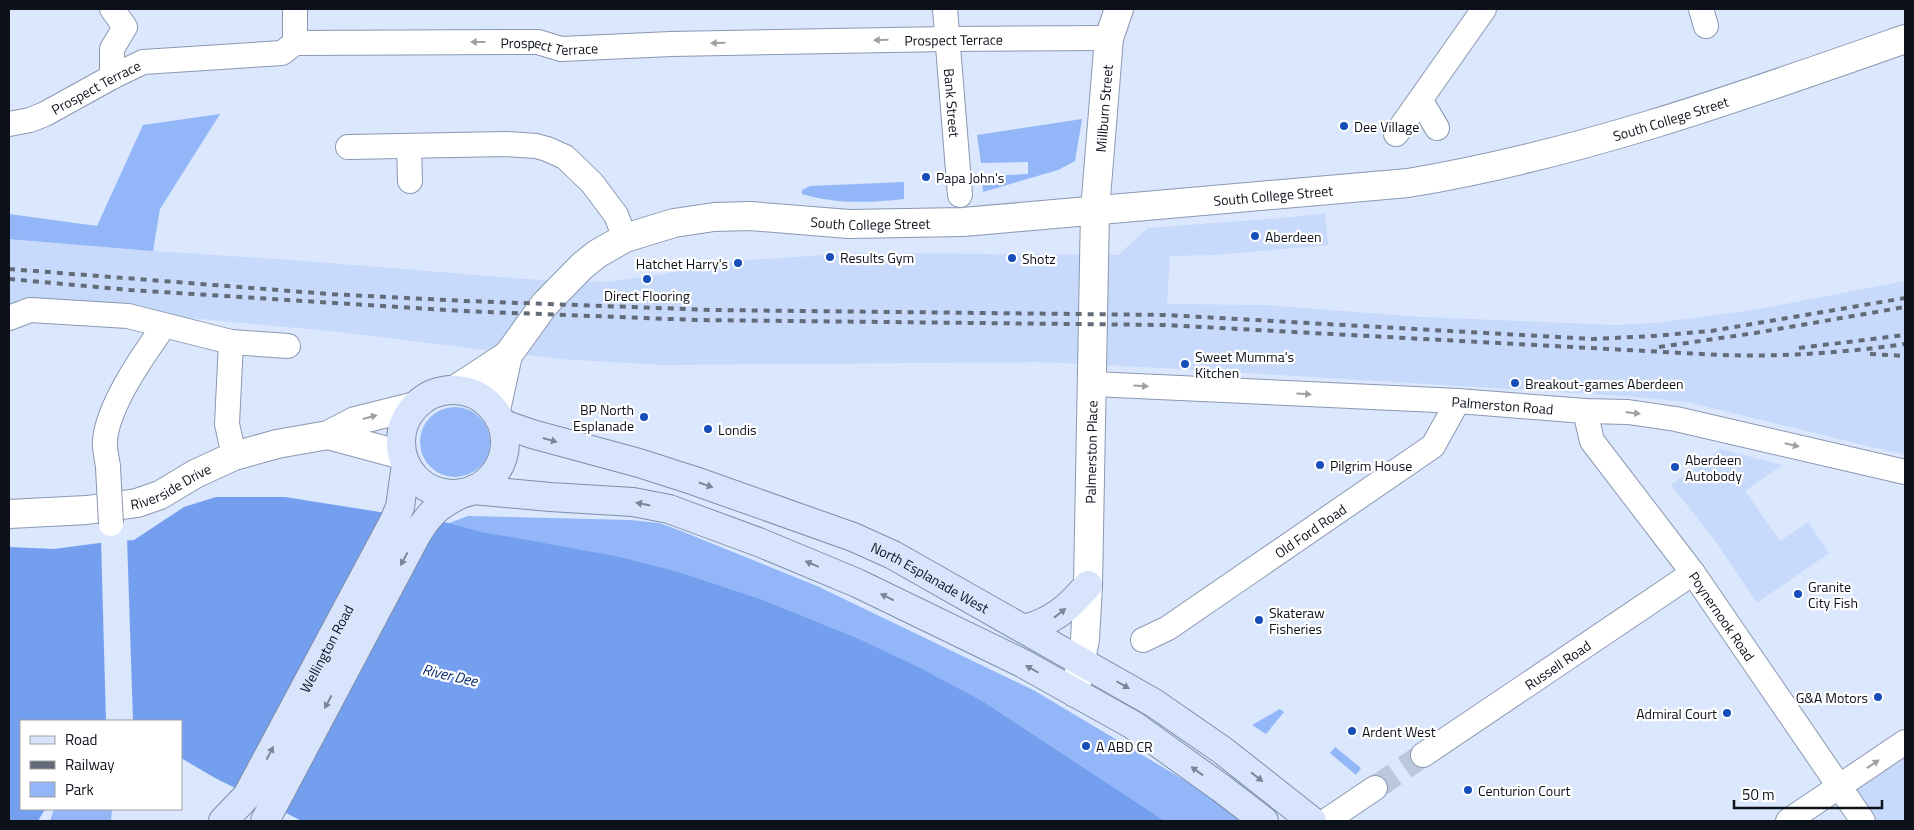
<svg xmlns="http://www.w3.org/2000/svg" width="1914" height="830" font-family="'Titillium Web',sans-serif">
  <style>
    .built { fill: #c7dafc }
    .green { fill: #92b6f7 }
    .water { fill: #749fef }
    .pier { fill: #dae7fd }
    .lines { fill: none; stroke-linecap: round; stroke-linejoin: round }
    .minor-tunnel { stroke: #bbc7db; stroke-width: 24; stroke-dasharray: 24 12; stroke-linecap: butt }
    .minor-casing { stroke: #8a98b1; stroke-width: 26 }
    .tertiary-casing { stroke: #8a98b1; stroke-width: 30 }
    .secondary-casing { stroke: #8a98b1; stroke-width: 30 }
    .primary-casing { stroke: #7e8eaa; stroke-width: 30 }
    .minor { stroke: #fff; stroke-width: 24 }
    .tertiary { stroke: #fff; stroke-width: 28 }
    .secondary { stroke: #fff; stroke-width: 28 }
    .primary { stroke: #d7e4fb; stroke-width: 28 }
    .rail { stroke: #636b79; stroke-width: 4; stroke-dasharray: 6 6; stroke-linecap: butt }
    .minor-bridge-casing { stroke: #8a98b1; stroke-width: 26; stroke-linecap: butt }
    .minor-bridge { stroke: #fff; stroke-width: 24 }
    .oneway { fill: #9ea0a3 }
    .oneway2 { fill: #7c8596 }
    .poi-dot { fill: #164db9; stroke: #fff; stroke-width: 2 }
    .labels { text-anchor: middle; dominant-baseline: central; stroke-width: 4.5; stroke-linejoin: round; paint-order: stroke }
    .street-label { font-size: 14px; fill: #0c111a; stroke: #fff }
    .poi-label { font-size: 14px; fill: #0c111a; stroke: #fff; text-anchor: start }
    .water-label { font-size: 15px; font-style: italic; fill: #082b70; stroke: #fff }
  </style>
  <rect width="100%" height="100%" fill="#dae7fd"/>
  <g class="built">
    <polygon points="1325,213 1328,245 1215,255 1170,256 1167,304 1264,305 1422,317 1616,325 1654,323 1754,310 1905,281 1905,455 1687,402 1623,396 1162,368 1040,362 662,365 560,359 339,332 28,303 9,310 9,214 153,251 292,260 539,280 607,282 663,274 719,262 854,253 1118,255 1148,228 1294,217"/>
    <polygon points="1720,449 1782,465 1745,491 1780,541 1808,522 1829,553 1757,603 1714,539 1671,485"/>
    <polygon points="1905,745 1905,821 1866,821 1843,787"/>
  </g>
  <g class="green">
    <polygon points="220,114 160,209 153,251 9,239 9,214 97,226 143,125"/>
    <polygon points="1082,119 1075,161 1058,170 983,192 982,176 1028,174 1028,162 981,163 977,135"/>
    <path d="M904 182V199C870 203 835 204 802 194V190L810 186Z"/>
    <circle cx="455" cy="442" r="35"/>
    <polygon points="468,516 630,520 659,523 676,529 817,586 1035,691 1226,805 1245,821 1165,821 984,702 855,637 758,598 682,573 483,532 449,523"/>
    <polygon points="1280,709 1284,712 1266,734 1252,725"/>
    <polygon points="1335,747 1361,768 1356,775 1330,753"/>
    <polygon points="54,809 112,809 111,821 50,821"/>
  </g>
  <polygon class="water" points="216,497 285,497 449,523 483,532 620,557 682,573 758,598 855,637 920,668 984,702 1165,821 302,821 215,778 181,758 181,721 21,721 21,809 45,809 38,821 9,821 9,547 54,549 107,542 134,540 184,507"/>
  <polygon class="pier" points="127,538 133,721 106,721 101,540"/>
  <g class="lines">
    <polyline class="minor-tunnel" points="1375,788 1423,755"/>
    <defs>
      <g id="minor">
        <polyline points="112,9 125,27 112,49 112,77"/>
        <polyline points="295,9 295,43"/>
        <path id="s1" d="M945 9 960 195"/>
        <polyline points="1701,9 1706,26"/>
        <polyline points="1421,101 1437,128"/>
        <path id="s2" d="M9 124 30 120 45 114 112 77 143 62 282 53 295 43 538 42 561 49 671 44 947 39 1109 38"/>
        <polyline points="1396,134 1484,9"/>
        <polyline points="409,146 410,181"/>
        <polyline points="348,147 506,144 536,146 547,149 565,157 592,183 616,215 625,238"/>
        <polyline points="9,318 30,310 128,316 231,342 288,346"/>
        <polyline points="231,342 227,424 234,456"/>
        <path id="s3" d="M1093 384 1458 401 1585 411 1628 412 1676 419 1905 472"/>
        <path id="s4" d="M1585 411 1592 441 1693 573 1863 821"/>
        <path d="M108 467C107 458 104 448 105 440 108 405 144 354 164 326"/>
        <path id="s5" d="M1143 640 1168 628 1433 446 1458 401"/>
        <path id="s6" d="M1423 755 1693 573"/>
        <polyline points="1326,821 1375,788"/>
        <polyline points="1788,821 1905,742"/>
      </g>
      <g id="tertiary">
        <polyline points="328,435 402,455"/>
        <path id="s7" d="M9 514 87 510 137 503 160 495 195 474 234 456 277 444 328 435 355 421 415 406"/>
        <path id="s8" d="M1075 693 1085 639 1088 585 1095 210 1109 38 1119 9"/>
      </g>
      <g id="secondary">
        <path id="s9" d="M456 389 508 355 544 305 582 266 597 254 625 238 674 223 714 217 750 216 849 224 963 222 1408 183C1578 155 1743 96 1905 39"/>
        <polyline points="496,410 508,355"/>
      </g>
      <g id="primary">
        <circle cx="453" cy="442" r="52"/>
        <path id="s10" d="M503 424 532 434 639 463 695 481 853 537 893 555 1154 703 1222 750 1312 821"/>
        <polyline points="473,490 550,497 633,502 669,509 761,543 857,583 1022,663 1133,725 1221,788 1264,821"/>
        <path d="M1024 629C1054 621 1068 608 1088 585"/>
        <path id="s11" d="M223 821 247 796 394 521 400 507 406 464"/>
        <path d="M265 821 417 534C431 511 439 505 463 493"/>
      </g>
    </defs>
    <use href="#minor" class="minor-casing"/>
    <use href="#tertiary" class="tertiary-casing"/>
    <use href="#secondary" class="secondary-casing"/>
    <use href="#primary" class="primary-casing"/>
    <use href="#minor" class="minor"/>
    <use href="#tertiary" class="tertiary"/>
    <use href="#secondary" class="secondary"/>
    <use href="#primary" class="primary"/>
    <g class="rail">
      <polyline points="9,269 329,294 466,301 713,310 1166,315 1593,339 1653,336 1711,331 1905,298"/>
      <path d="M9 279 130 290 462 311 697 320 1165 325 1720 355C1782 357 1843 353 1905 344"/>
      <polyline points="1659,347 1755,333 1905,307"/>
      <polyline points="1799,348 1905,335"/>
      <polyline points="1870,354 1905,356"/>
    </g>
    <defs>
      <polyline id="minor-bridge" points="108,467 111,524"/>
    </defs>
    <use href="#minor-bridge" class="minor-bridge-casing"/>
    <use href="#minor-bridge" class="minor-bridge"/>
  </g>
  <defs><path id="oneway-solid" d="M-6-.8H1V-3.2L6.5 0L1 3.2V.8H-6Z" transform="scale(1.25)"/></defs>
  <g class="oneway">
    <use href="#oneway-solid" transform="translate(881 40) rotate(179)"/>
    <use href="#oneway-solid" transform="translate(478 42) rotate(180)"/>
    <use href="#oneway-solid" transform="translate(718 43) rotate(179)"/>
    <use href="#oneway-solid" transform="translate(1141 386) rotate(3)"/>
    <use href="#oneway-solid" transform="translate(1304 394) rotate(3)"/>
    <use href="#oneway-solid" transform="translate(1633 413) rotate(7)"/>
    <use href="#oneway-solid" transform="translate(370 417) rotate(-15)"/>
    <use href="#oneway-solid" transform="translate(1792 445) rotate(13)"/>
    <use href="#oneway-solid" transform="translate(1873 764) rotate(-34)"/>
  </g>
  <g class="oneway2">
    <use href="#oneway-solid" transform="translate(550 440) rotate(16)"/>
    <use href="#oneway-solid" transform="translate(706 485) rotate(19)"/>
    <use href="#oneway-solid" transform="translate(643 504) rotate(-169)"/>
    <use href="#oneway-solid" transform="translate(404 559) rotate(118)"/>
    <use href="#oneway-solid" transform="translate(812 564) rotate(-157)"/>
    <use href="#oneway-solid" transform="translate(887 597) rotate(-154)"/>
    <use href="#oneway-solid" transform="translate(1060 613) rotate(-38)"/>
    <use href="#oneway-solid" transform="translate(1032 669) rotate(-150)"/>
    <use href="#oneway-solid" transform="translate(1123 685) rotate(30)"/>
    <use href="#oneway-solid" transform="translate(328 702) rotate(118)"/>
    <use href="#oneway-solid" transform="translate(270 753) rotate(-62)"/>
    <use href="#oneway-solid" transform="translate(1197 771) rotate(-144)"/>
    <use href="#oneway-solid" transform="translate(1257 777) rotate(38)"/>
  </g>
  <g class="poi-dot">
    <circle cx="1344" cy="126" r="5"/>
    <circle cx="926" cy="177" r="5"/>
    <circle cx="1255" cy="236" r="5"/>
    <circle cx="830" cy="257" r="5"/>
    <circle cx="1012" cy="258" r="5"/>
    <circle cx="738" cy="263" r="5"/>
    <circle cx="647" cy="279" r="5"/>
    <circle cx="1185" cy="364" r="5"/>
    <circle cx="1515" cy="383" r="5"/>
    <circle cx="644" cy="417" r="5"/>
    <circle cx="708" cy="429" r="5"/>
    <circle cx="1320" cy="465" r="5"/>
    <circle cx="1675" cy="467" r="5"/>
    <circle cx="1798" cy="594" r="5"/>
    <circle cx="1259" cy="620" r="5"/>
    <circle cx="1878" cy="697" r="5"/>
    <circle cx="1727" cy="713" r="5"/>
    <circle cx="1352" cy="731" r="5"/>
    <circle cx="1086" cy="746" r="5"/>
    <circle cx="1468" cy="790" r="5"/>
  </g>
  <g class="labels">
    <g class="street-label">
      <text stroke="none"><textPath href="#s2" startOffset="964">Prospect Terrace</textPath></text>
      <text stroke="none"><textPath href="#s2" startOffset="559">Prospect Terrace</textPath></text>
      <text stroke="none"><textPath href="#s2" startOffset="95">Prospect Terrace</textPath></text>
      <text stroke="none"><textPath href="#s1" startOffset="94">Bank Street</textPath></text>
      <text stroke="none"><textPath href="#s8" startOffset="586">Millburn Street</textPath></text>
      <text stroke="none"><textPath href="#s9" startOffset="1288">South College Street</textPath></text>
      <text stroke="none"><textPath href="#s9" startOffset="882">South College Street</textPath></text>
      <text stroke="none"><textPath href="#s9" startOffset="478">South College Street</textPath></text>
      <text stroke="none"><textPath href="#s3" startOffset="410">Palmerston Road</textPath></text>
      <text stroke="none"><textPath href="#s8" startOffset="242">Palmerston Place</textPath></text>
      <text stroke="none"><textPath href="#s7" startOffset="166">Riverside Drive</textPath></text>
      <text stroke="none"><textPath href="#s5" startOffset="200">Old Ford Road</textPath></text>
      <text stroke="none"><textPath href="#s10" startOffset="455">North Esplanade West</textPath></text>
      <text stroke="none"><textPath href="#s4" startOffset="249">Poynernook Road</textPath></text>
      <text stroke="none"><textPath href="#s11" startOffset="202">Wellington Road</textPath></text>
      <text stroke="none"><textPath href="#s6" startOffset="162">Russell Road</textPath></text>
    </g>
    <g class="poi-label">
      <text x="1354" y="126">Dee Village</text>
      <text x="936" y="177">Papa John's</text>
      <text x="1265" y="236">Aberdeen</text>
      <text x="840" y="257">Results Gym</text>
      <text x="1022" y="258">Shotz</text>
      <text x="728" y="263" text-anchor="end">Hatchet Harry's</text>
      <text x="647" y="295" text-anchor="middle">Direct Flooring</text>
      <text x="1195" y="356">Sweet Mumma's<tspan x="1195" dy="16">Kitchen</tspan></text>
      <text x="1525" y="383">Breakout-games Aberdeen</text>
      <text x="634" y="409" text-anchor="end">BP North<tspan x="634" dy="16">Esplanade</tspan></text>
      <text x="718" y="429">Londis</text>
      <text x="1685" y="459">Aberdeen<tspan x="1685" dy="16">Autobody</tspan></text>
      <text x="1330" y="465">Pilgrim House</text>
      <text x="1808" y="586">Granite<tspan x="1808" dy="16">City Fish</tspan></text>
      <text x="1269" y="612">Skateraw<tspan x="1269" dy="16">Fisheries</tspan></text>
      <text x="1868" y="697" text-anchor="end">G&amp;A Motors</text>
      <text x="1717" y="713" text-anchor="end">Admiral Court</text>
      <text x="1362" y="731">Ardent West</text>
      <text x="1096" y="746">A ABD CR</text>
      <text x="1478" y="790">Centurion Court</text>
    </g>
    <g class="water-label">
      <text transform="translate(450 675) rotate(13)">River Dee</text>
    </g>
  </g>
  <rect width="1914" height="830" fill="none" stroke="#0c111a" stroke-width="20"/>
  <rect x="20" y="720" width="162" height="90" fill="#ffffff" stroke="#9ea0a3"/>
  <rect x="30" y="736" width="25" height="8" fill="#d7e4fb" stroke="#9ea0a3"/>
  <text x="65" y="745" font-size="15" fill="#0c111a">Road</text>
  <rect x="30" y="761" width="25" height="8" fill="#636b79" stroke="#9ea0a3"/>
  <text x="65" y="770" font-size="15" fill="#0c111a">Railway</text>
  <rect x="30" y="782" width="25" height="15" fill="#92b6f7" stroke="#9ea0a3"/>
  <text x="65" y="795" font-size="15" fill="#0c111a">Park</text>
  <path d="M1734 800v8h148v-8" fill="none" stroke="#0c111a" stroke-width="2.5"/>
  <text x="1742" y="800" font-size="15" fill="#0c111a" stroke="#ffffff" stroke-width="4" paint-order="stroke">50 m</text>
</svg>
